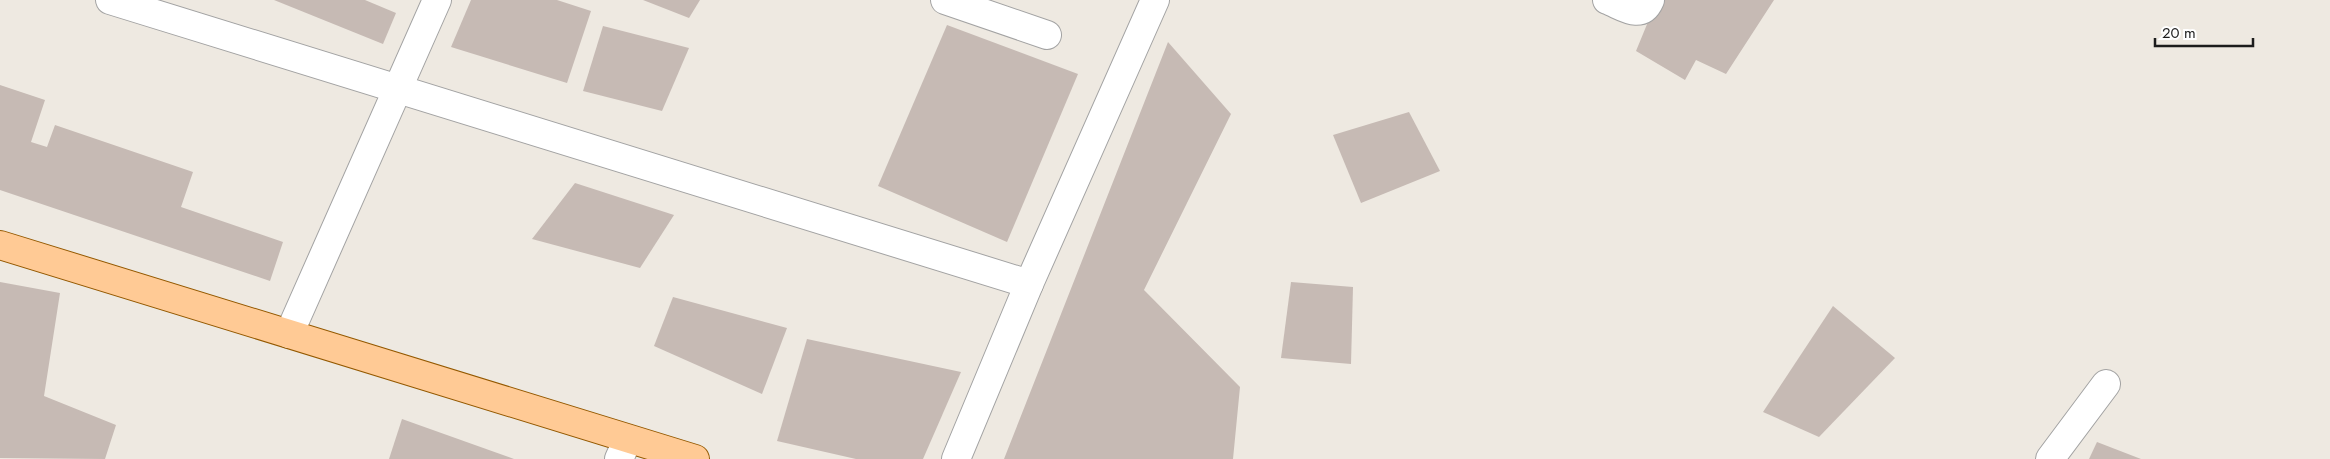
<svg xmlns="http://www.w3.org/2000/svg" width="2330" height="459" font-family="Jost,sans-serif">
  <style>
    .building { fill: #c6bab4 }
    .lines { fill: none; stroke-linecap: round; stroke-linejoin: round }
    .minor-casing { stroke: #a3a3a3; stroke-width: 30 }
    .major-casing { stroke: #945900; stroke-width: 30 }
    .minor { stroke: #fff; stroke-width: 28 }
    .major { stroke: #ffca95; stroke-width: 28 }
  </style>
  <rect width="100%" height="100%" fill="#eee9e1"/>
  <g class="building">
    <polygon points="274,0 365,0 396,13 383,44"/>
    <polygon points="471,0 557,0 591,11 567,83 451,47"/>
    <polygon points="643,0 700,0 689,18"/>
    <polygon points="1657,0 1774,0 1726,74 1696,60 1685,80 1636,51"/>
    <polygon points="947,25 1078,74 1007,242 878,186"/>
    <polygon points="603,26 689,48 662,111 583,91"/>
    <polygon points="1168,42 1231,114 1144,290 1240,387 1233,459 1004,459"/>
    <polygon points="0,85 45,100 31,142 47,147 55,125 193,172 181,207 283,242 270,281 0,190"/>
    <polygon points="1409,112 1440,171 1361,203 1333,135"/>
    <polygon points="575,183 674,215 640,268 532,239"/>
    <polygon points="0,282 60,293 44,396 116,425 105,459 0,458"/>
    <polygon points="1291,282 1353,287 1351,364 1281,358"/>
    <polygon points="673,297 787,328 762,394 654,346"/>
    <polygon points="1833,306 1895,358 1819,437 1763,412"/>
    <polygon points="807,339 961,372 923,459 856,459 777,441"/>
    <polygon points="402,419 514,459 389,459"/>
    <polygon points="2097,442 2141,459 2089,459"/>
  </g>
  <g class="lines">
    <defs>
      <g id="minor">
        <polyline points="110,0 1029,284"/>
        <polyline points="945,0 1047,35"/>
        <path d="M1607 0C1623 6 1641 21 1650 0"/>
        <polyline points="289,334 437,0"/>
        <polyline points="619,459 628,439"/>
        <polyline points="956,459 1029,284 1155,0"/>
        <polyline points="2050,459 2106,384"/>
      </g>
      <polyline id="major" points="0,245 695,459"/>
    </defs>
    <use href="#minor" class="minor-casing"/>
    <use href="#major" class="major-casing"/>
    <use href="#minor" class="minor"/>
    <use href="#major" class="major"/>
  </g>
  <path d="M2155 38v8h98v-8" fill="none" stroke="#1c1c1c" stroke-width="2.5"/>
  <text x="2162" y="38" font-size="15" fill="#1c1c1c" stroke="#ffffff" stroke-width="4" paint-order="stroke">20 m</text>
</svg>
